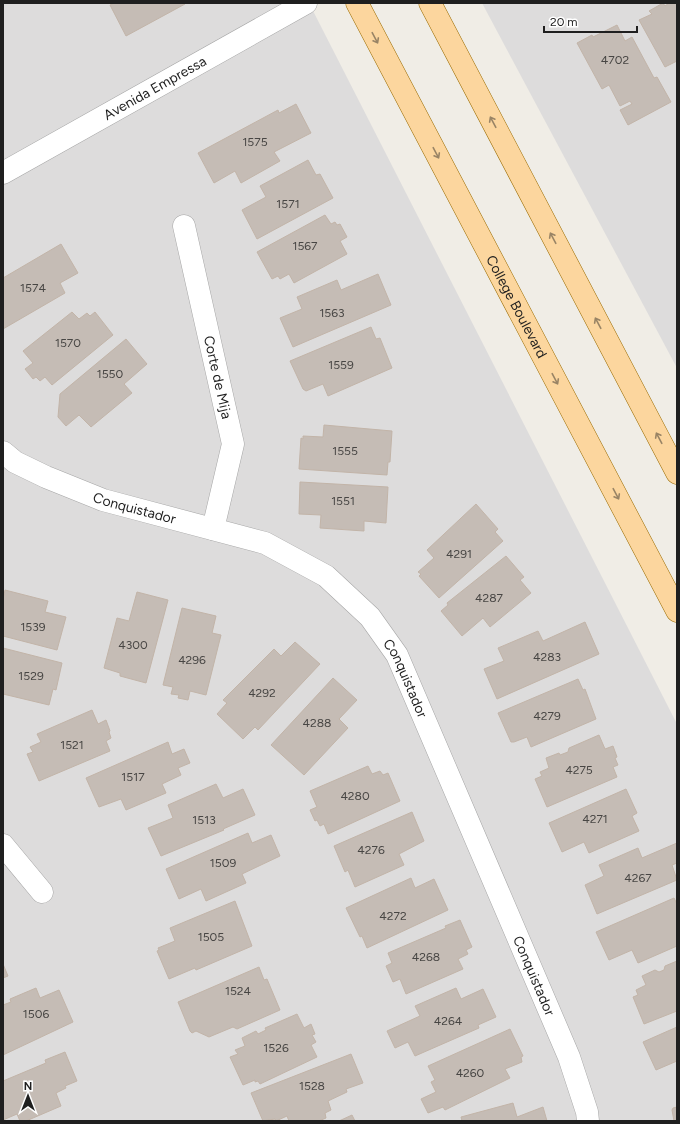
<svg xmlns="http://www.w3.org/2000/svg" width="680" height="1124" font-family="Figtree,sans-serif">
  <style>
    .residential { fill: #dddcdc }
    .building { fill: #c5bcb5; stroke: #c2b4a8 }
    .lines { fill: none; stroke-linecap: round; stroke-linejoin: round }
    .minor-casing { stroke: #a6a6a6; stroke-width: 23 }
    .tertiary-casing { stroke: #a6a6a6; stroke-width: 23 }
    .primary-casing { stroke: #9a6b00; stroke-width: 23 }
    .minor { stroke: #fff; stroke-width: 22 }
    .tertiary { stroke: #fff; stroke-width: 22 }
    .primary { stroke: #fcd69e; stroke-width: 22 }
    .oneway { stroke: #998465 }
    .labels { text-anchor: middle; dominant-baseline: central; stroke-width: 4; stroke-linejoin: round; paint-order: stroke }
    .number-label { font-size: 12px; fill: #484644 }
    .street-label { font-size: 14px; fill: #1f1f1f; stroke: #fff }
  </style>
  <rect width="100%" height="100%" fill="#f0ede6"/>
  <g class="residential">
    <polygon points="3,3 309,3 677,724 677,1121 3,1121"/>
    <polygon points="482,3 677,3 677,368"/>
  </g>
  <g class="building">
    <polygon points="114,3 184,3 185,4 126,36 110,5"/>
    <polygon points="663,3 665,6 669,3 677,3 677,61 665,67 639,20 652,14 649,11"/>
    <polygon points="617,25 625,41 632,37 654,78 657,77 671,102 628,125 620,110 632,104 630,101 620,106 609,85 602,89 577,43 592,35 593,37"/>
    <polygon points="296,104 311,133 274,152 280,161 241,183 235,171 214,183 198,153 278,110 279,113"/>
    <polygon points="308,160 316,175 320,174 333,198 257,239 242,210 266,197 260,186"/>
    <polygon points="325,215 331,224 335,222 337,225 340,224 347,237 340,241 347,254 294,283 289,274 280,279 278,276 272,279 257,252"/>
    <polygon points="61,244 78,273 60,283 65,293 3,329 3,278"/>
    <polygon points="378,274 391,305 293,347 280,318 302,309 297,297 337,280 341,290"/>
    <polygon points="72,312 79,319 87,313 90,316 95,312 113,335 52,385 45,377 40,381 36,377 33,379 25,369 33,363 23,351"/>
    <polygon points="371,327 376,339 380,338 392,368 328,396 323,384 306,391 303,389 290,361"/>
    <polygon points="126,339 147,364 124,384 132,393 91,427 79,415 66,426 58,417 60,394"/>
    <polygon points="324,425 392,431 390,462 388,462 387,475 299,469 301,438 303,439 303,436 323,437"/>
    <polygon points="300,482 388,487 386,523 364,521 364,531 320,528 321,515 299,514"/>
    <polygon points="476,504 498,529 495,532 503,541 439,598 419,576 421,574 418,572 434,558 427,550"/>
    <polygon points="506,556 524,577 520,580 531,593 490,627 483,618 462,636 441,611 448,605 447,603"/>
    <polygon points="5,590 48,601 45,612 66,617 57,650 3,636 3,599"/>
    <polygon points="137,592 168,600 146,683 120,676 120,673 104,668 117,618 129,621"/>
    <polygon points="182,608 216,616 212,633 221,635 206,695 190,691 188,700 178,698 179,695 171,694 173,687 163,685"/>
    <polygon points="585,622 599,654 497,699 484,669 504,661 498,648 538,631 543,641"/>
    <polygon points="295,642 320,664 258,730 255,727 243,739 217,714 227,703 223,700 274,649 281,656"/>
    <polygon points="3,648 62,663 56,690 53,689 49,705 3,694"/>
    <polygon points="333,678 357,700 339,719 348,728 304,775 271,745"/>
    <polygon points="578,679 583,690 585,689 596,719 531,747 527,737 514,742 511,742 498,713"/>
    <polygon points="92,710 98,724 106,720 110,731 109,732 111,738 106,741 110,751 39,781 27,754 33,752 30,747 41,742 37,734"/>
    <polygon points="599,735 605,749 613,746 617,757 615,758 618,765 613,767 617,777 547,807 535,779 542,776 540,772 549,768 546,758 559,753 560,755 568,752 569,748"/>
    <polygon points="168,742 172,754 184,749 190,763 178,768 181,775 162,784 166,793 126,810 121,799 99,807 86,778"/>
    <polygon points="368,766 372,774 380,771 383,775 388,773 400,801 328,834 324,824 320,826 317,820 315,821 310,810 317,807 310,791"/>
    <polygon points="216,784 223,798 243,789 255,815 223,829 224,830 161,856 148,828 173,818 168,805"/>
    <polygon points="626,789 637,813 632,816 639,831 589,853 584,842 562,852 549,823"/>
    <polygon points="412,812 424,841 399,854 404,865 355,887 348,870 345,872 334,846"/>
    <polygon points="248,833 252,843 271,835 280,856 242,874 246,883 206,901 201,889 179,899 166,869"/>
    <polygon points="677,843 677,863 672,865 677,880 597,914 585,885 604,876 599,865 638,848 642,858"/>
    <polygon points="411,878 415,888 434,879 448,910 367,948 362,936 360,937 346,908"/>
    <polygon points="674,898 677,904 677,946 638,963 632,950 609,960 596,932"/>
    <polygon points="235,901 252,946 196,970 195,968 169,979 157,951 159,950 158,948 175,941 170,928"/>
    <polygon points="460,920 472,947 466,950 468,954 458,959 463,969 406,994 400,979 393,982 386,966 392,963 388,953 446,928 445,926"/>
    <polygon points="677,961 677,1011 644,1024 633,997 638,995 636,990 646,985 642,976 655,970 659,972 664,970 665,966"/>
    <polygon points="3,964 8,976 3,978"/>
    <polygon points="259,967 264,980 267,979 280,1010 237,1029 233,1027 209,1037 196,1031 192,1033 190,1031 178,1002"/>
    <polygon points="36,988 40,998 59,990 73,1022 3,1055 3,1005 11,1002 10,999"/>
    <polygon points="456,988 461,999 483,989 496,1017 478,1025 479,1028 415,1056 408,1042 395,1048 387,1031 420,1016 415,1006"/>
    <polygon points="297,1014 304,1028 311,1024 315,1034 312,1035 316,1042 311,1045 317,1057 260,1084 258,1081 255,1082 255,1080 243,1085 230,1057 238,1054 235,1050 245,1046 242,1038 256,1031 258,1034 266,1030 265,1028"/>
    <polygon points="677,1027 677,1061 656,1070 643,1042"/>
    <polygon points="510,1029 523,1056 521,1057 522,1062 505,1069 510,1078 445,1110 443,1107 428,1113 421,1099 436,1092 431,1082 435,1080 428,1066"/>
    <polygon points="65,1052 77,1081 65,1086 66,1088 56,1093 61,1106 26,1121 20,1121 17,1114 3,1120 3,1081 46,1063 45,1060"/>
    <polygon points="351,1054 363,1083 346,1089 347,1092 328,1101 331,1110 325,1113 326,1118 319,1121 289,1121 287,1116 276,1121 275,1119 263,1121 251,1093"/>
    <polygon points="513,1103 517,1117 543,1107 547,1121 462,1121 461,1117"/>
    <polygon points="677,1107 677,1121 674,1121 672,1110 673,1108"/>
    <polygon points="352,1115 355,1121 339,1121"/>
  </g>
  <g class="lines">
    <defs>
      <g id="minor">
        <path id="s1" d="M184 226 233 444 213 529"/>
        <path id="s2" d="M3 452 15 462 46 477 103 500 265 543 326 576 370 617 397 655 569 1057 587 1112 588 1121"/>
        <polyline points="3,845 42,892"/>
      </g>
      <g id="tertiary">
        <path id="s3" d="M3 173 306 3"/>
      </g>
      <g id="primary">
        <path id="s4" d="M357 3 677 611"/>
        <polyline points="430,3 677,473"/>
      </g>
    </defs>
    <use href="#minor" class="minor-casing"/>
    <use href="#tertiary" class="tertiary-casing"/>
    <use href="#primary" class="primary-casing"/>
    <use href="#minor" class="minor"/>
    <use href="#tertiary" class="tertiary"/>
    <use href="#primary" class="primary"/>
  </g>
  <defs><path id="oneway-shaft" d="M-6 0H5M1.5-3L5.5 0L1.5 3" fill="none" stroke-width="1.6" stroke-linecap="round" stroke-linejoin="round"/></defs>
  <g class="oneway">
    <use href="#oneway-shaft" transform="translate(375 38) rotate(62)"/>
    <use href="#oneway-shaft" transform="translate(493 122) rotate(-118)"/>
    <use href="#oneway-shaft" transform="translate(436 153) rotate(62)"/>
    <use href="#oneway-shaft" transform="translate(553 238) rotate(-118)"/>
    <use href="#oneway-shaft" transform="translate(598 323) rotate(-118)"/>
    <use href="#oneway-shaft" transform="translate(555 379) rotate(62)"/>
    <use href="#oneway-shaft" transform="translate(659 438) rotate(-118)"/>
    <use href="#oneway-shaft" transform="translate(616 494) rotate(62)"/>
  </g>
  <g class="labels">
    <g class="number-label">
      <text x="615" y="60">4702</text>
      <text x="255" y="142">1575</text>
      <text x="288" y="204">1571</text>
      <text x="305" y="246">1567</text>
      <text x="33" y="288">1574</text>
      <text x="332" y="313">1563</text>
      <text x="68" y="343">1570</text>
      <text x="341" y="365">1559</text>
      <text x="110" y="374">1550</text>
      <text x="345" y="451">1555</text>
      <text x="343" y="501">1551</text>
      <text x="459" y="554">4291</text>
      <text x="489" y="598">4287</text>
      <text x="33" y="627">1539</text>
      <text x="133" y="645">4300</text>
      <text x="547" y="657">4283</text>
      <text x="192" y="660">4296</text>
      <text x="31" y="676">1529</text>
      <text x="262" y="693">4292</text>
      <text x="547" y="716">4279</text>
      <text x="317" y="723">4288</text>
      <text x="72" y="745">1521</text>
      <text x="579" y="770">4275</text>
      <text x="133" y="777">1517</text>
      <text x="355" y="796">4280</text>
      <text x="595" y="819">4271</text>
      <text x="204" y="820">1513</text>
      <text x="371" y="850">4276</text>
      <text x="223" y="863">1509</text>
      <text x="638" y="878">4267</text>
      <text x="393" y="916">4272</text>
      <text x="211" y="937">1505</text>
      <text x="426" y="957">4268</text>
      <text x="238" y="991">1524</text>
      <text x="36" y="1014">1506</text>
      <text x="448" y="1021">4264</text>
      <text x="276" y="1048">1526</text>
      <text x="470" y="1073">4260</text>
      <text x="312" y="1086">1528</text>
    </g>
    <g class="street-label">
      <text stroke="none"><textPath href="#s3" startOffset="174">Avenida Empressa</textPath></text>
      <text stroke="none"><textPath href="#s4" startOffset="343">College Boulevard</textPath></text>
      <text stroke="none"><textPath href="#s1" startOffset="155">Corte de Mija</textPath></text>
      <text stroke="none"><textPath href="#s2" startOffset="144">Conquistador</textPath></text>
      <text stroke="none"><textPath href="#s2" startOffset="480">Conquistador</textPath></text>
      <text stroke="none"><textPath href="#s2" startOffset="804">Conquistador</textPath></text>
    </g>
  </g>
  <rect width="680" height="1124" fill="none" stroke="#1f1f1f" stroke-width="8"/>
  <g transform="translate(28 1096)" stroke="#ffffff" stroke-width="3" paint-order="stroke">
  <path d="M0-3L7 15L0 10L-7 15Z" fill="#1f1f1f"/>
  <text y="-6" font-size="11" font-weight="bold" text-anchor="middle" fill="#1f1f1f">N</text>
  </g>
  <path d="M544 26v6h93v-6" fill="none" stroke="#1f1f1f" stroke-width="2"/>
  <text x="550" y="26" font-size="12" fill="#1f1f1f" stroke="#ffffff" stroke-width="3" paint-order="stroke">20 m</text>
</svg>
